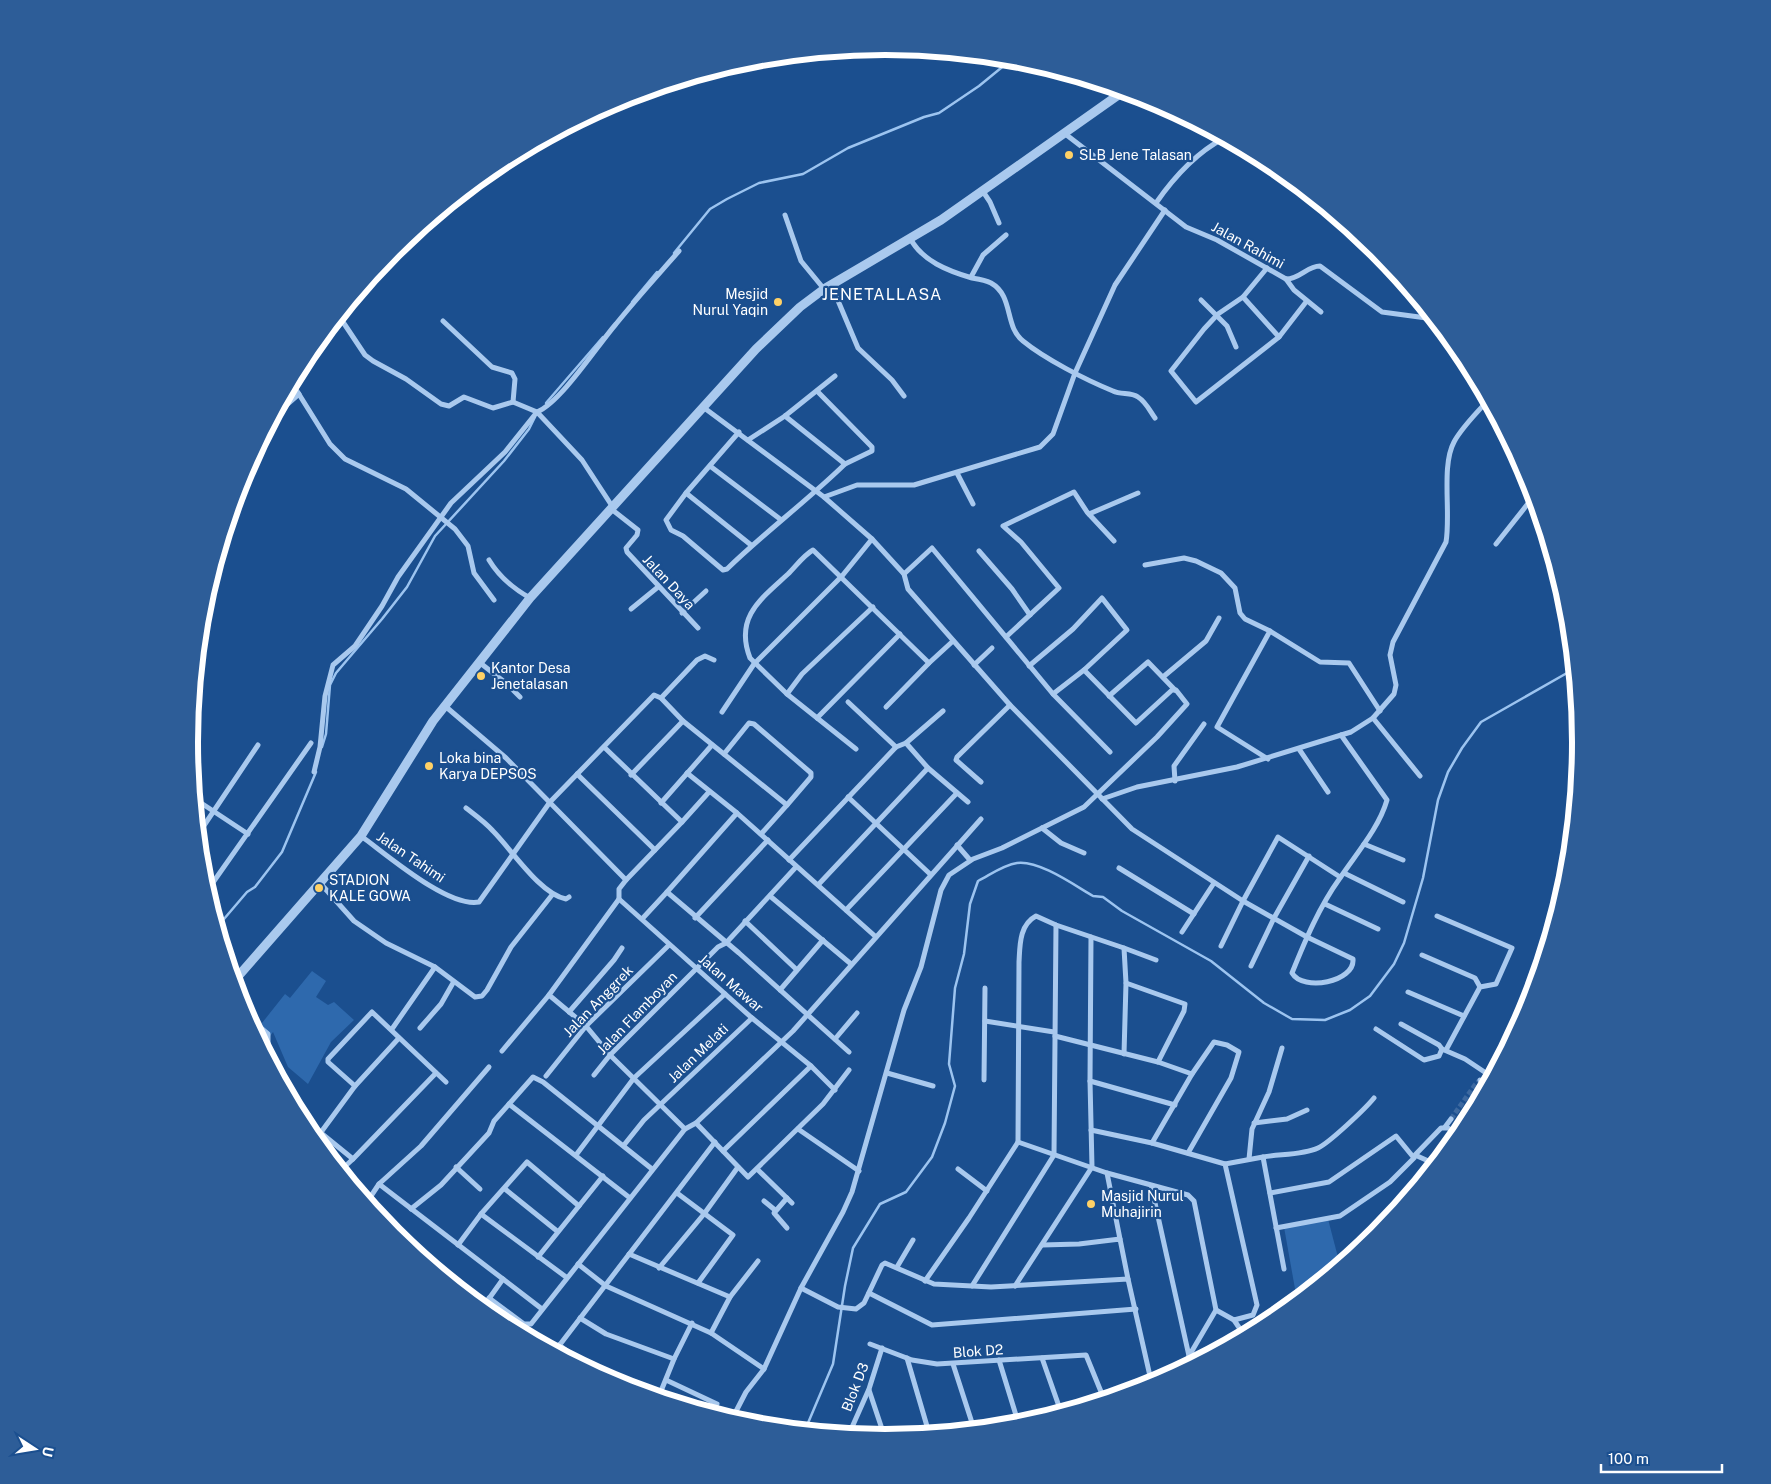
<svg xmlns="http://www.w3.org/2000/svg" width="1771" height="1484" font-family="'Public Sans',sans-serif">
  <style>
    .green { fill: #2e69ad }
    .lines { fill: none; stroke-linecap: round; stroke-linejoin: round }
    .stream { stroke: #9cc4f0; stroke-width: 2.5 }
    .minor-tunnel { stroke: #3d69a0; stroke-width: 5; stroke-dasharray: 5 2.5; stroke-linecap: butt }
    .minor { stroke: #a9c9ee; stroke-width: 5 }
    .tertiary { stroke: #a9c9ee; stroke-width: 9 }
    .poi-dot { fill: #ffd166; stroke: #1b4f8f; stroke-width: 2 }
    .labels { text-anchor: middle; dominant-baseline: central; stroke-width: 4.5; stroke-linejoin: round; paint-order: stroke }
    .poi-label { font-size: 14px; fill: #fff; stroke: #1b4f8f; text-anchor: start }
    .street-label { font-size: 14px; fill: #fff; stroke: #1b4f8f }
    .quarter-label { font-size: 16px; letter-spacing: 1px; fill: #fff; stroke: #1b4f8f }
    .rim { fill: none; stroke: #fff; stroke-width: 6 }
  </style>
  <rect width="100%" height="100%" fill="#1b4f8f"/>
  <g class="green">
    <polygon points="312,971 326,981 316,997 328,1005 334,1002 354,1020 331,1042 308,1084 288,1067 273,1032 263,1046 258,1037 263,1028 262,1023 285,994 290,998"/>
    <polygon points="1328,1219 1340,1265 1297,1300 1284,1227"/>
  </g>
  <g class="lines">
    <g class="stream">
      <polyline points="674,253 710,209 727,199 759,183 803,174 848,148 924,117 939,113 979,86 1012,59"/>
      <polyline points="632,302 657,272"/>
      <polyline points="546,403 603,337"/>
      <polyline points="322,747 326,734 330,685 336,673 382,619 407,587 435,536 504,461 529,429 535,417"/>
      <polyline points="218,926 247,892 255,887 282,852 316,772"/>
      <path d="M801 1429 808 1423 833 1364 845 1286 853 1248 880 1204 906 1192 932 1157 945 1123 955 1086 949 1064 955 988 964 954 970 904 978 881C990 875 1003 865 1017 863 1039 860 1074 885 1093 896L1103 897 1122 911 1211 961 1264 1003 1292 1019 1325 1020 1350 1010 1370 996 1394 964 1404 943 1423 878 1438 800 1448 772 1462 748 1481 722 1574 669"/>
    </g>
    <polyline class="minor-tunnel" points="1451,1119 1475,1085 1480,1080"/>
    <g class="minor">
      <path d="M1064 133 1186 227 1217 240 1286 279C1300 279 1307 266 1320 266L1382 312 1434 319"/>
      <polyline points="982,190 990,202 999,223"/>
      <path d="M1156 203C1174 177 1196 153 1224 138"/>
      <polyline points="785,215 801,261 824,289"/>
      <path d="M910 238C922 261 948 271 972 278 978 279 985 280 991 283 1014 296 1004 326 1023 341 1045 359 1086 380 1113 391 1121 395 1131 392 1138 397 1146 402 1150 411 1155 418"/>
      <polyline points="1267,268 1243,297 1218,314 1204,329 1171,371 1196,402 1279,337"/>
      <polyline points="971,277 983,255 1006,235"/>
      <polyline points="1286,279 1294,290 1321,312"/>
      <polyline points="831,284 858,348 892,380 904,396"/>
      <polyline points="1243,297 1279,337 1306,302"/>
      <polyline points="1201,300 1227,326 1236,347"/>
      <polyline points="339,316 365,355 373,361 406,379 441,404 449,406 464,397 493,408 513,402 537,412 582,460 612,506"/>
      <polyline points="443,321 492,367 512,373 515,379 513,402"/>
      <polyline points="292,383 330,444 345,459 406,489 455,529 468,546 474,573 494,600"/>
      <polyline points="817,391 872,447 872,451 845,464"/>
      <path d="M703 407 824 497 872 539 904 574 908 589 1010 705 1132 829 1243 901 1307 937 1353 959C1355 982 1303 992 1292 973 1305 941 1319 907 1340 878 1356 854 1379 828 1387 800L1341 735"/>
      <polyline points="275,415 299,394"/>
      <path d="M739 432 686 493 666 520 671 530 683 536 723 570 727 569C765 532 807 501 845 464L785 416"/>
      <polyline points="748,440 785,416 835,376"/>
      <polyline points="710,466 780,519"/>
      <polyline points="957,473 973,504"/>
      <polyline points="686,493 751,545"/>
      <polyline points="824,497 857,485 914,485 1040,447 1053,434 1075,373 1115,285 1165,210"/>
      <polyline points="610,508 638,530 637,535 626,548 627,552 698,628"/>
      <polyline points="1089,514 1138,493"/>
      <polyline points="1496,544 1534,496"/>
      <polyline points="979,551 1012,589 1030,615"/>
      <path d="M489 560C498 575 514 589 530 598"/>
      <polyline points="1145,565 1184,558 1196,561 1221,573 1235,588 1240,613 1245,619 1270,631 1320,662 1349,663 1380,711"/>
      <polyline points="904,574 932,548 1053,694 1110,752"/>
      <polyline points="631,609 658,587"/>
      <polyline points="682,613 706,591"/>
      <polyline points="1006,637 1059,588 1021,542 1003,526 1074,492 1087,512 1114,541"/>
      <polyline points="479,662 507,684 520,697"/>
      <polyline points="974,665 992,648"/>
      <polyline points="1029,666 1073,629 1102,598 1127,630 1084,670 1053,694"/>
      <polyline points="1163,677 1206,641 1219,618"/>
      <polyline points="787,694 802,674 873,607"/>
      <polyline points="1109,696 1148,662 1175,690"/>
      <polyline points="661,698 697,660 705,656 714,660"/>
      <polyline points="848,702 896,747"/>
      <polyline points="445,706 506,758 626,880 619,889 619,899 752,1018 811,1066 835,1090"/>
      <polyline points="886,707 929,663"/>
      <polyline points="722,712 754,664 842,576 872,539"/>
      <polyline points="817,718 900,634"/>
      <polyline points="1373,718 1420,776"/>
      <polyline points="906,743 928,768 968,802"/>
      <polyline points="604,747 682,822 626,880"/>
      <path d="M856 749 787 694 750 658C734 617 762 598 788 574 796 566 804 555 813 550L929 663 953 641"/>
      <polyline points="1299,749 1328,792"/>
      <polyline points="724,754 749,723 754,724 811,773 811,777 787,805"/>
      <polyline points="1268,759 1217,727 1270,631"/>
      <polyline points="192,767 198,759"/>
      <path d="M314 772 320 747 325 696 333 665 355 646 382 606 398 577 451 503 505 452 537 412C561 402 597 346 616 324 636 299 658 275 679 251"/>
      <polyline points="687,773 737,813 876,937"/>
      <polyline points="577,774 655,850"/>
      <polyline points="631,775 683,721"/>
      <polyline points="1175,781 1174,766 1204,724"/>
      <polyline points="981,782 956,760 957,757 1010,705"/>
      <polyline points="848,797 930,874"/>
      <polyline points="195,799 248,834"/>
      <path d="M1102 799 1137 787 1237 767 1351 732 1373 718 1394 694 1396 685 1390 655 1393 642 1446 542C1451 513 1441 466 1454 442 1462 427 1477 413 1488 400"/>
      <polyline points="661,803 712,745"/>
      <path d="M466 808C475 815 485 822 493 831 512 850 540 894 566 899L569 897"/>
      <polyline points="737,813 667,892 739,953 849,1052"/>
      <polyline points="682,822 709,792"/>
      <polyline points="1042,828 1061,843 1084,853"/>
      <polyline points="199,833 258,745"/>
      <path d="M361 836C386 854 448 908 479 902L550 802 654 695 661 698 683 721 787 805 761 834"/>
      <polyline points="1364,844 1403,860"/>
      <polyline points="957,845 970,860"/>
      <polyline points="789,860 896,747 906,743 943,711"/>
      <polyline points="1119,868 1194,914"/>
      <polyline points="1344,873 1403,902"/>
      <polyline points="321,884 354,921 386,943 435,967 475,997 482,996 487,990 511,947 552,895"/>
      <polyline points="818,885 928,768"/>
      <polyline points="207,891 311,743"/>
      <polyline points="770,896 851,964"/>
      <polyline points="619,899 549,995 586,1026 610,1055 685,1129 696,1123 748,1177 823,1104 849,1070"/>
      <polyline points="1325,904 1378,929"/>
      <polyline points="846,910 957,793"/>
      <polyline points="1437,916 1512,948 1496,984 1480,987 1446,1050"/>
      <polyline points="695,918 768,840"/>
      <polyline points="642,919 667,892"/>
      <polyline points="745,921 797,970"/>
      <polyline points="1182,932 1214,883"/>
      <polyline points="1221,946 1243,901 1278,837 1340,877"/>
      <polyline points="1124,948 1156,960"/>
      <polyline points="1422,955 1475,978 1480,987"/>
      <polyline points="1251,966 1274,918 1309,856"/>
      <polyline points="780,990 823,940"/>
      <polyline points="1408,992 1464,1016"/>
      <polyline points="569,1012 614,960 622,948"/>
      <polyline points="247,1016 268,1034 268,1042 264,1048"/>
      <polyline points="985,1021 1054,1032"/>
      <polyline points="1401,1024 1439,1045 1442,1049"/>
      <polyline points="420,1028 441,1004 453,983"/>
      <polyline points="392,1029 435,967"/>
      <polyline points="1376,1029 1424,1060 1439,1056 1442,1049 1465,1059 1492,1077"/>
      <polyline points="1055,1036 1158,1062 1192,1074 1152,1143 1091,1130"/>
      <polyline points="835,1039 857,1013"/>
      <polyline points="502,1051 549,995"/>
      <polyline points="1124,1054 1126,983 1185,1004 1184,1011 1158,1062"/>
      <polyline points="887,1073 933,1086"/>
      <polyline points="594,1075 610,1055 718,947 726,943 796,867"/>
      <polyline points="546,1076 586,1026 669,945"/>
      <polyline points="984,1080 985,988"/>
      <polyline points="1480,1080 1488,1083"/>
      <polyline points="1090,1081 1175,1105"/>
      <polyline points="355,1086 328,1062 328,1059 372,1012 446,1082"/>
      <polyline points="509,1104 630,1198"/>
      <polyline points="696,1123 793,1031 981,819"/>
      <polyline points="1254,1123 1287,1119 1307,1110"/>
      <polyline points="1445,1127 1451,1119"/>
      <polyline points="798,1129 859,1171"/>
      <polyline points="321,1133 353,1159 341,1170"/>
      <polyline points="316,1139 355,1086 399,1038"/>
      <polyline points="1018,1142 1107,1173 1120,1239"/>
      <polyline points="1152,1143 1225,1164 1257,1305 1253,1315 1234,1320 1216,1310"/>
      <polyline points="624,1145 644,1120 752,1018"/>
      <polyline points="723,1151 811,1066"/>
      <polyline points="1188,1153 1231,1078 1239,1052 1227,1045 1214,1042 1192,1074"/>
      <polyline points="576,1155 634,1078 725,994"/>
      <path d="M1263 1157C1280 1154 1303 1155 1318 1148 1329 1143 1365 1109 1374 1098"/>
      <polyline points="353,1159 436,1073"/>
      <polyline points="1249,1159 1252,1129 1269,1092 1282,1048"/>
      <polyline points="1225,1164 1263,1157 1284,1269"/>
      <polyline points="1435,1164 1415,1155 1441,1128 1448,1128 1459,1135"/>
      <polyline points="456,1167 480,1189"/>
      <polyline points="757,1169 792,1203"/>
      <polyline points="958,1169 987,1191"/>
      <polyline points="1107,1173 1188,1195 1194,1201 1216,1310 1189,1356 1151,1185"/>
      <polyline points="379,1184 542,1309"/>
      <polyline points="505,1189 557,1231"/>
      <polyline points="677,1193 733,1235 698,1283"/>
      <polyline points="1270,1193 1329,1182 1396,1136 1414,1158 1390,1182 1340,1216 1276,1228"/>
      <polyline points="787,1198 774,1213 787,1228"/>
      <polyline points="764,1201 775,1210"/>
      <polyline points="367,1202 379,1184 421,1146 489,1067"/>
      <polyline points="411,1209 441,1185 489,1133 494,1121 533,1077 543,1082 652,1169"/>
      <polyline points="481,1214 566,1277"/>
      <polyline points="458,1245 481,1214 527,1162 579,1206"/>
      <polyline points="1042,1245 1079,1244 1120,1239 1128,1279"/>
      <polyline points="629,1254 730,1297"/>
      <polyline points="538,1257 603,1176"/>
      <polyline points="578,1264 606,1286 711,1333 764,1369"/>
      <polyline points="897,1267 913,1240"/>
      <polyline points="659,1268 704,1214 738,1167"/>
      <path d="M925 1281 969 1218 1018 1142 1019 962C1020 946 1019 925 1036 916L1056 925 1124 948 1126 983"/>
      <polyline points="972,1286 991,1287 1128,1279 1152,1385"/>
      <polyline points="1015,1286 1092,1167 1090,1081 1091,937"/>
      <polyline points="801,1288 838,1307 856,1309 864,1303 882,1265 885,1263 934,1284 972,1286 1054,1155 1056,925"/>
      <polyline points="869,1293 932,1325 1136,1309"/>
      <polyline points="489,1298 524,1324 531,1324 685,1129"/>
      <polyline points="483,1307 503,1279"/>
      <polyline points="580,1318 606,1334 674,1359"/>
      <polyline points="1234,1320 1244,1335"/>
      <polyline points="711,1333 730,1297 758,1261"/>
      <polyline points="870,1344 912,1360 937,1364 1086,1355 1104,1399"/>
      <polyline points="559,1345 589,1367 660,1394"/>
      <polyline points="555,1351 715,1142"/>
      <polyline points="1189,1356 1190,1364"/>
      <polyline points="907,1358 929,1433"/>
      <polyline points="1042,1358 1061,1412"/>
      <polyline points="999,1360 1019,1425"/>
      <polyline points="953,1364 974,1429"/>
      <polyline points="666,1380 717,1404"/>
      <polyline points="869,1390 885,1438"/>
      <polyline points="659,1396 674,1359 692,1323"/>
      <polyline points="732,1419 746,1392 764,1369 801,1288 843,1212 852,1192 904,1010 921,967 941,890 949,875 973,859 1002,848 1084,807 1157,737 1187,704 1176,690 1172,690 1136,723 1084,670"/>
      <polyline points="849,1434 869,1389 882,1348"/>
    </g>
    <polyline class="tertiary" points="234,981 361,836 433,721 530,598 756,349 800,307 824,289 941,220 1124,91"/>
  </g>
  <g class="poi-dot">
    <circle cx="1069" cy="155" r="5"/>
    <circle cx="778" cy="302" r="5"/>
    <circle cx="481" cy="676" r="5"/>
    <circle cx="429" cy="766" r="5"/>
    <circle cx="319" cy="888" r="5"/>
    <circle cx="1091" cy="1204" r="5"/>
  </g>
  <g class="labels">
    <g class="poi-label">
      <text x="1079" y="155">SLB Jene Talasan</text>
      <text x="768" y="294" text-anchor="end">Mesjid<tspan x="768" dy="16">Nurul Yaqin</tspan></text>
      <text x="491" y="668">Kantor Desa<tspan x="491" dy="16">Jenetalasan</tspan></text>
      <text x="439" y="758">Loka bina<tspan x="439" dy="16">Karya DEPSOS</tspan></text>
      <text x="329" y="880">STADION<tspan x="329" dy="16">KALE GOWA</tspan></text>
      <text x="1101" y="1196">Masjid Nurul<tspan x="1101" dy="16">Muhajirin</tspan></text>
    </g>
    <g class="street-label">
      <text transform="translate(1248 245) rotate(29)">Jalan Rahimi</text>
      <text transform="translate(669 582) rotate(47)">Jalan Daya</text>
      <text transform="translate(411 857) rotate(34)">Jalan Tahimi</text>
      <text transform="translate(731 983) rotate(41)">Jalan Mawar</text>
      <text transform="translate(598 1001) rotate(-46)">Jalan Anggrek</text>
      <text transform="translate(637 1013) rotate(-46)">Jalan Flamboyan</text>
      <text transform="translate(698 1053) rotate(-44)">Jalan Melati</text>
      <text transform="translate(978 1351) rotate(-4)">Blok D2</text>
      <text transform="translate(855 1387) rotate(-69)">Blok D3</text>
    </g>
    <g class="quarter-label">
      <text x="882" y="294">JENETALLASA</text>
    </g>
  </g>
  <path d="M0 0H1771V1484H0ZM198 742a687 687 0 1 1 1374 0a687 687 0 1 1-1374 0Z" fill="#2d5d98" fill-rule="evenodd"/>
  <path class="rim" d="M198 742a687 687 0 1 1 1374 0a687 687 0 1 1-1374 0Z"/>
  <g transform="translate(35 1449) rotate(102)" stroke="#1b4f8f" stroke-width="4" paint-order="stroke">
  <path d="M0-4L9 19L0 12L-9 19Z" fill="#ffffff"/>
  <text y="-8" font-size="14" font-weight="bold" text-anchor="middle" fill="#ffffff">U</text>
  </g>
  <path d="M1601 1464v8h121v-8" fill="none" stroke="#ffffff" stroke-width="2.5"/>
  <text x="1608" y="1464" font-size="15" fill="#ffffff" stroke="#1b4f8f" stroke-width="4" paint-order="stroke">100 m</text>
</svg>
